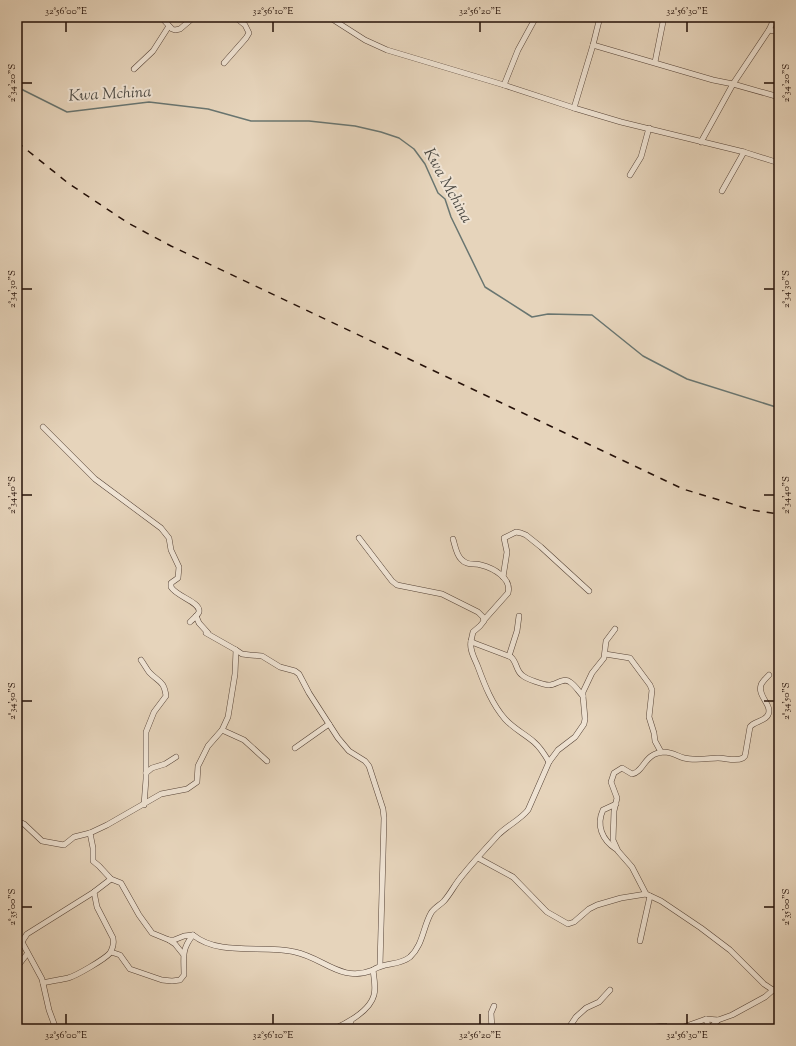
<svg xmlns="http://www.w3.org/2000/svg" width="796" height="1046" font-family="'Sorts Mill Goudy',serif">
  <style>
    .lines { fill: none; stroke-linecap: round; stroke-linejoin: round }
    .stream { stroke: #697570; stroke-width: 1.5 }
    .minor-casing { stroke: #554236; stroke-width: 6 }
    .minor { stroke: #efe3d3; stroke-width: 5 }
    .rail { stroke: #251109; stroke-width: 1.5; stroke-dasharray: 7 7; stroke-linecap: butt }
    .ticks { fill: none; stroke: #251109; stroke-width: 1.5 }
    .labels { text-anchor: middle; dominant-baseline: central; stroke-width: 4; stroke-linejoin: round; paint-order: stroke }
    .water-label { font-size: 16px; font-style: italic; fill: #4d4b45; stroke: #efe3d3 }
    .neatline { fill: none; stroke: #251109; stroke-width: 1.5 }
    .ticks-label { font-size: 10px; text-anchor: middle; fill: #251109 }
  </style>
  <rect width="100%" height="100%" fill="#e6d4bb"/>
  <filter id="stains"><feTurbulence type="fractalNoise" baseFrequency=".005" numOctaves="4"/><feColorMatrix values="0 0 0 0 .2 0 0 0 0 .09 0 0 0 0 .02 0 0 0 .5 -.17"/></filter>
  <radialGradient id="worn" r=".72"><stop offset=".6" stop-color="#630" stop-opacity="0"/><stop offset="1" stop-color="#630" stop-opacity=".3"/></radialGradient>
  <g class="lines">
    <polyline class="stream" points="17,87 67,112 149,102 208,109 251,121 309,121 355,126 381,132 399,138 414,149 425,164 438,193 445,199 451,217 485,287 532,317 548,314 592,315 643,356 687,379 779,408"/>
    <defs>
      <g id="minor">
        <polyline points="161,17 172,29 175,30 180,29 194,17"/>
        <polyline points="329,17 365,40 387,50 504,85 574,108 621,122 744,152 779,163"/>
        <polyline points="769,30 779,32"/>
        <polyline points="593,45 713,80 733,84 779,97"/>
        <polyline points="655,62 664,17"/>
        <polyline points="224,63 246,38 249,33 245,25 235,17"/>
        <polyline points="134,69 153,51 169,26"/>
        <polyline points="504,85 518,50 536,17"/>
        <polyline points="574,108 593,45 600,17"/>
        <polyline points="701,142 733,84 769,30 775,17"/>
        <polyline points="630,175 641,157 649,128"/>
        <polyline points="722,191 744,152"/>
        <path d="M43 427 95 479 161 528 169 538 171 550 179 567 178 578 171 583V587C177 597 201 602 199 612 198 615 193 619 190 622"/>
        <path d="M359 538 392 581 397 585 442 594 478 612 483 617 484 621 480 626 473 632 471 641 474 643 511 657C517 662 516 671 522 675 526 679 544 685 549 685 556 685 563 677 570 682 575 685 579 692 583 696"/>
        <path d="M453 539C455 545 456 554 461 559 467 566 473 563 481 565 493 568 512 578 508 593L484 620"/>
        <polyline points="503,577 507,552 504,538 516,532 521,533 526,535 541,547 589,591"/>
        <polyline points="196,616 199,623 208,633"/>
        <path d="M471 641C469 650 475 659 478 667 485 686 492 704 505 719 514 729 525 734 534 742 541 748 545 755 549 762"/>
        <polyline points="236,650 242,654 250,655 262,656 280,667 295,671 299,674 309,693 338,738 349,751 365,761 369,766 383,809 384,818 380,965"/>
        <polyline points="605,654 630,658 650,685 652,690 649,717 654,733 655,741 661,752"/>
        <polyline points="509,656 517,631 519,616"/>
        <path d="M141 660C144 664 146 668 149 672 158 682 164 680 166 696L154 712 146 732V779L144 805"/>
        <polyline points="222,730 244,740 267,761"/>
        <polyline points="295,748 329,724"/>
        <polyline points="146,773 152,768 165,764 176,757"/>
        <polyline points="17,821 24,824 42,841 64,845 74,837 90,833 107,825 161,794 187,789 197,782 198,766 208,746 222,730 228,717 235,674 236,650 206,633"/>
        <path d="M616 849C602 840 596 825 603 810L616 804"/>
        <polyline points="478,858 513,877 547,912 568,924 574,922 589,909 597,905 621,898 646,894 661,901 701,928 730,950 764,984 779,994"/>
        <path d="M111 879 121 883 139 915 152 933 169 940H174L184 936 193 935C220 957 264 944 295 952 324 958 341 983 373 970"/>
        <path d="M646 894 632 867 618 851 613 840 614 811 617 798 611 782 614 773 622 768 632 774C644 772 644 753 664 752 672 752 677 756 684 758 695 761 708 758 718 758 727 758 735 762 743 758L745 756 750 727C754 721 764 722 768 715 773 705 757 696 761 685 762 682 766 678 769 675"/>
        <polyline points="17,933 42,979 49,1010 56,1029"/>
        <polyline points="169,940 175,944 183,954"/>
        <polyline points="640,941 650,896"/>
        <polyline points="21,943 27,934 94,892"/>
        <path d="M111 952 120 955 130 969 162 980 172 981 180 980 184 975C184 957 181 950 193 935"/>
        <polyline points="17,967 27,954"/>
        <path d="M43 983C51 981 59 980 68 978 76 976 105 959 110 953 113 948 114 943 113 938L97 907 94 892 111 879 99 866 93 861V848L90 833"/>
        <polyline points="706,1019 709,1029 718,1020 732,1015 765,997 773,990"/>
        <path d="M334 1029C347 1023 370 1011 374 995 376 987 374 978 373 970 384 962 399 966 410 957 423 945 423 927 431 913 434 908 440 905 444 901 451 893 455 884 462 876 473 862 486 848 498 835 508 825 520 820 528 810L549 762 558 750 575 737 584 724 585 719 583 696V692L592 673 604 658 606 641 615 629"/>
        <polyline points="348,1029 351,1021"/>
        <polyline points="492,1029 491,1013 494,1006"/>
        <polyline points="568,1029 576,1017 586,1008 599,1002 610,990"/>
        <polyline points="634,1029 665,1026 667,1029"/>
        <polyline points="678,1029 706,1019 718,1020"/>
      </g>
    </defs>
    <use href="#minor" class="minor-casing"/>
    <use href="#minor" class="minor"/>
    <polyline class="rail" points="17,142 68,183 128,223 171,246 683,489 752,510 779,514"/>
  </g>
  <path class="ticks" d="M66 22V32M273 22V32M480 22V32M687 22V32M22 83H32M764 83H774M22 289H32M764 289H774M22 495H32M764 495H774M22 701H32M764 701H774M22 907H32M764 907H774M66 1014V1024M273 1014V1024M480 1014V1024M687 1014V1024"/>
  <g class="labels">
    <g class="water-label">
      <text transform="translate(110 95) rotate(-3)">Kwa Mchina</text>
      <text transform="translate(447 186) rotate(61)">Kwa Mchina</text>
    </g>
  </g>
  <rect width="796" height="1046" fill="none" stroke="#e6d4bb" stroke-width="44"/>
  <rect x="22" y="22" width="752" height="1002" class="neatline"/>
  <g class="ticks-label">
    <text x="66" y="14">32°56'00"E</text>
    <text x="273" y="14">32°56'10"E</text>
    <text x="480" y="14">32°56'20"E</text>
    <text x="687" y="14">32°56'30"E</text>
    <text transform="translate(11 83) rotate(-90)" y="4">2°34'20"S</text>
    <text transform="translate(785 83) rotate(-90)" y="4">2°34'20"S</text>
    <text transform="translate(11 289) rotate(-90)" y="4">2°34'30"S</text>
    <text transform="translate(785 289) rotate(-90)" y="4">2°34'30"S</text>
    <text transform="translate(11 495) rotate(-90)" y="4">2°34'40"S</text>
    <text transform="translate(785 495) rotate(-90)" y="4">2°34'40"S</text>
    <text transform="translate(11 701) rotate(-90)" y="4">2°34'50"S</text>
    <text transform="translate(785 701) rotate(-90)" y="4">2°34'50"S</text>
    <text transform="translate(11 907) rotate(-90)" y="4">2°35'00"S</text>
    <text transform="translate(785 907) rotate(-90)" y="4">2°35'00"S</text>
    <text x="66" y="1038">32°56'00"E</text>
    <text x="273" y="1038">32°56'10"E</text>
    <text x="480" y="1038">32°56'20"E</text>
    <text x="687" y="1038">32°56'30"E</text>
  </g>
  <rect width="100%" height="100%" filter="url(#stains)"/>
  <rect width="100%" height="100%" fill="url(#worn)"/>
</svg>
